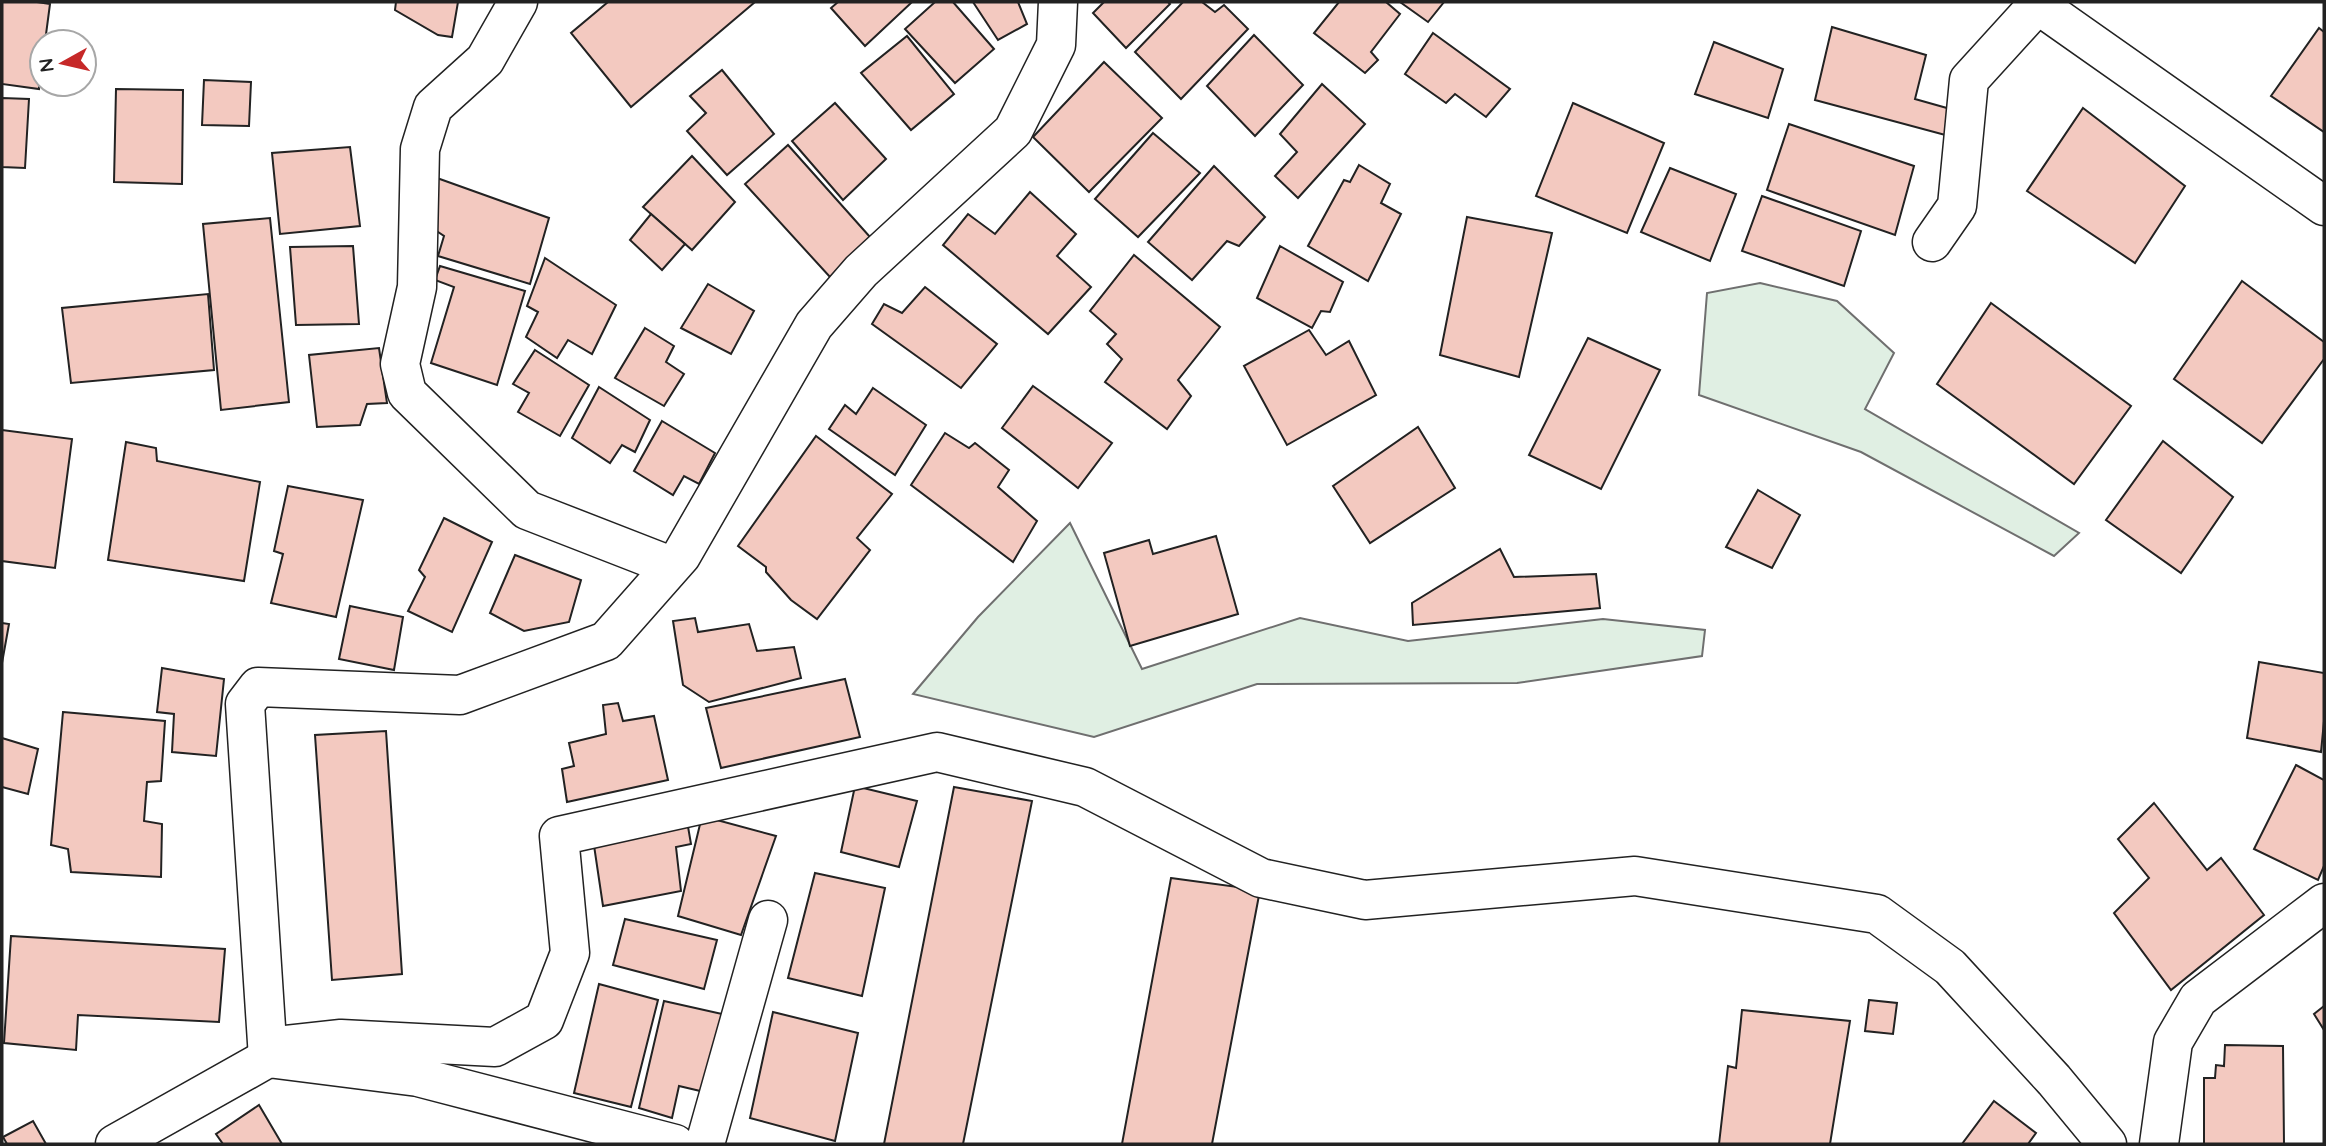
<svg xmlns="http://www.w3.org/2000/svg" width="2326" height="1146" font-family="Quicksand,sans-serif">
  <style>
    .green { fill: #e0efe3; stroke: #6f6f6f; stroke-width: 2 }
    .building { fill: #f3c9c0; stroke: #222; stroke-width: 2 }
    .lines { fill: none; stroke-linecap: round; stroke-linejoin: round }
    .street-casing { stroke: #222; stroke-width: 41 }
    .secondary-casing { stroke: #222; stroke-width: 41 }
    .street { stroke: #fff; stroke-width: 38 }
    .secondary { stroke: #fff; stroke-width: 38 }
  </style>
  <rect width="100%" height="100%" fill="#fff"/>
  <g class="green">
    <polygon points="1760,283 1837,301 1894,353 1865,409 2079,533 2054,556 1861,452 1699,395 1707,293"/>
    <polygon points="1070,523 1142,669 1300,618 1408,641 1603,619 1705,630 1702,656 1517,683 1257,684 1094,737 913,694 978,617"/>
  </g>
  <g class="building">
    <polygon points="2,2 37,2 50,4 45,42 42,42 39,89 2,84"/>
    <polygon points="396,2 458,2 452,37 438,35 395,10"/>
    <polygon points="608,2 755,2 631,107 571,33"/>
    <polygon points="838,2 910,2 911,3 865,46 831,8"/>
    <polygon points="935,2 953,2 994,49 955,83 905,29"/>
    <polygon points="973,2 1018,2 1027,24 998,40"/>
    <polygon points="1104,2 1168,2 1170,4 1126,48 1093,13"/>
    <polygon points="1183,2 1202,2 1215,12 1224,5 1248,29 1181,99 1135,52"/>
    <polygon points="1339,2 1386,2 1400,14 1371,52 1378,60 1365,73 1314,33"/>
    <polygon points="1400,2 1444,2 1428,22"/>
    <polygon points="1832,27 1926,55 1915,99 1954,110 1949,136 1815,100"/>
    <polygon points="2319,28 2324,32 2324,132 2271,96"/>
    <polygon points="1433,33 1510,89 1486,117 1455,94 1446,103 1405,74"/>
    <polygon points="1254,35 1303,85 1255,136 1207,86"/>
    <polygon points="907,36 954,94 911,130 861,73"/>
    <polygon points="1714,42 1783,69 1768,118 1695,94"/>
    <polygon points="1104,62 1162,118 1089,192 1033,137"/>
    <polygon points="722,70 774,134 727,175 687,131 706,113 690,96"/>
    <polygon points="204,80 251,82 249,126 202,125"/>
    <polygon points="1322,84 1365,124 1298,198 1275,176 1297,152 1280,134"/>
    <polygon points="116,89 183,90 182,184 114,182"/>
    <polygon points="2,98 29,99 25,168 2,167"/>
    <polygon points="835,103 886,159 843,200 792,141"/>
    <polygon points="1573,103 1664,143 1627,233 1536,196"/>
    <polygon points="2083,108 2185,186 2135,263 2027,191"/>
    <polygon points="1789,124 1914,166 1895,235 1767,190"/>
    <polygon points="1153,133 1200,173 1138,237 1095,199"/>
    <polygon points="788,145 870,237 830,277 745,184"/>
    <polygon points="350,147 360,226 280,234 272,153"/>
    <polygon points="692,156 735,202 692,250 643,207"/>
    <polygon points="1359,165 1390,184 1381,203 1401,214 1368,281 1308,246 1344,180 1350,182"/>
    <polygon points="1214,166 1265,217 1239,246 1227,241 1192,280 1148,242"/>
    <polygon points="1670,168 1736,194 1710,261 1641,232"/>
    <polygon points="437,178 549,218 530,284 438,256 444,236 432,228"/>
    <polygon points="1030,192 1076,234 1057,256 1091,287 1048,334 943,245 968,214 995,234"/>
    <polygon points="1762,196 1861,231 1844,286 1742,251"/>
    <polygon points="651,214 685,244 662,270 630,240"/>
    <polygon points="1467,217 1552,233 1519,377 1440,355"/>
    <polygon points="270,218 289,402 221,410 203,224"/>
    <polygon points="353,246 359,324 296,325 290,247"/>
    <polygon points="1280,246 1343,282 1330,312 1321,311 1312,328 1257,298"/>
    <polygon points="1134,255 1220,327 1178,380 1191,396 1167,429 1105,382 1122,359 1107,344 1116,334 1090,311"/>
    <polygon points="545,258 616,305 592,354 568,340 557,358 526,337 538,312 527,306"/>
    <polygon points="440,266 525,291 497,385 431,363 454,287 435,280"/>
    <polygon points="2242,281 2324,342 2324,359 2262,443 2174,379"/>
    <polygon points="708,284 754,311 731,354 681,328"/>
    <polygon points="925,287 997,344 961,388 872,324 884,304 902,313"/>
    <polygon points="208,294 214,370 71,383 62,308"/>
    <polygon points="1991,303 2131,406 2074,484 1937,384"/>
    <polygon points="645,328 674,346 666,362 684,374 664,406 615,378"/>
    <polygon points="1309,330 1326,355 1349,341 1376,395 1287,445 1244,366"/>
    <polygon points="1588,338 1660,370 1601,489 1529,455"/>
    <polygon points="379,348 387,403 367,404 360,425 317,427 309,355"/>
    <polygon points="535,350 589,385 560,436 518,412 529,393 513,384"/>
    <polygon points="1033,386 1112,443 1078,488 1002,428"/>
    <polygon points="599,387 650,420 635,452 622,445 610,463 572,438"/>
    <polygon points="873,388 926,425 895,475 829,429 845,405 856,414"/>
    <polygon points="662,421 715,453 699,484 684,476 673,495 634,471"/>
    <polygon points="1418,427 1455,488 1370,543 1333,486"/>
    <polygon points="2,430 72,439 55,568 2,561"/>
    <polygon points="945,433 969,448 975,443 1009,470 998,487 1037,521 1013,562 911,485"/>
    <polygon points="816,436 892,494 857,538 870,550 817,619 791,600 766,572 766,567 738,546"/>
    <polygon points="2163,441 2233,497 2181,573 2106,520"/>
    <polygon points="126,442 156,448 157,461 260,482 244,581 108,560"/>
    <polygon points="288,486 363,500 336,617 271,603 283,554 274,551"/>
    <polygon points="1758,490 1800,515 1772,568 1726,547"/>
    <polygon points="444,518 492,542 452,632 408,611 425,577 419,570"/>
    <polygon points="1216,536 1238,614 1130,646 1104,553 1149,540 1153,554"/>
    <polygon points="1500,549 1514,577 1596,574 1600,608 1413,625 1412,603"/>
    <polygon points="515,555 581,580 569,622 524,631 490,613"/>
    <polygon points="350,606 403,617 394,670 339,659"/>
    <polygon points="695,618 698,632 749,624 757,651 794,647 801,678 709,702 683,685 673,621"/>
    <polygon points="2,623 9,624 2,663"/>
    <polygon points="2259,662 2324,673 2324,721 2321,752 2247,738"/>
    <polygon points="162,668 224,679 216,756 172,752 174,714 157,712"/>
    <polygon points="845,679 860,737 721,768 706,708"/>
    <polygon points="618,703 623,721 654,716 668,780 567,802 562,769 574,766 569,743 606,734 603,705"/>
    <polygon points="63,712 165,721 161,781 147,782 144,821 162,824 161,877 71,872 68,849 51,845"/>
    <polygon points="386,731 402,974 332,980 315,735"/>
    <polygon points="2,738 38,749 28,794 2,787"/>
    <polygon points="2296,765 2324,780 2324,866 2318,880 2254,849"/>
    <polygon points="855,786 917,801 899,867 841,852"/>
    <polygon points="954,787 1032,801 963,1144 884,1144"/>
    <polygon points="2154,803 2207,870 2221,858 2264,915 2171,990 2114,913 2149,878 2118,839"/>
    <polygon points="685,809 691,844 676,847 681,891 603,906 592,832"/>
    <polygon points="702,816 776,836 741,935 678,916"/>
    <polygon points="815,873 885,888 862,996 788,978"/>
    <polygon points="1171,878 1260,890 1212,1144 1122,1144"/>
    <polygon points="625,919 717,940 704,989 613,965"/>
    <polygon points="11,936 225,949 219,1022 78,1015 76,1050 4,1043"/>
    <polygon points="599,984 658,1000 631,1107 574,1093"/>
    <polygon points="1869,1000 1897,1003 1893,1034 1865,1031"/>
    <polygon points="664,1001 731,1016 713,1094 679,1086 672,1118 639,1108"/>
    <polygon points="2324,1006 2324,1030 2314,1014"/>
    <polygon points="1742,1010 1850,1021 1830,1144 1719,1144 1728,1066 1736,1068"/>
    <polygon points="773,1012 858,1033 835,1141 750,1118"/>
    <polygon points="2225,1045 2283,1046 2284,1144 2204,1144 2204,1078 2215,1078 2216,1065 2224,1066"/>
    <polygon points="1994,1101 2036,1133 2028,1144 1962,1144"/>
    <polygon points="259,1105 282,1144 223,1144 216,1134"/>
    <polygon points="33,1121 46,1144 7,1144 3,1137"/>
  </g>
  <g class="lines">
    <defs>
      <g id="street">
        <polyline points="518,2 485,60 433,107 420,149 417,287 400,364 407,393 527,510 671,566"/>
        <polyline points="1932,242 1957,206 1969,80 2040,2"/>
        <polyline points="268,1047 341,1039 495,1047 544,1020 570,953 559,836 937,752 1085,787 1261,878 1365,900 1635,876 1877,914 1950,967 2054,1080 2107,1144"/>
        <polyline points="268,1058 245,704 258,687 460,695 606,641 681,556 814,325 861,271 1013,131 1056,45 1058,2"/>
        <polyline points="115,1144 268,1058 418,1077 675,1144"/>
        <polyline points="705,1144 768,920"/>
        <polyline points="2159,1144 2173,1042 2198,999 2324,903"/>
      </g>
      <polyline id="secondary" points="2034,2 2324,206"/>
    </defs>
    <use href="#street" class="street-casing"/>
    <use href="#secondary" class="secondary-casing"/>
    <use href="#street" class="street"/>
    <use href="#secondary" class="secondary"/>
  </g>
  <rect width="2326" height="1146" fill="none" stroke="#222222" stroke-width="7"/>
  <g transform="translate(63 63) rotate(262)"><circle r="33" fill="#ffffff" stroke="#a7a7a7" stroke-width="2"/>
  <path d="M0-5L12 26L0 18L-12 26Z" fill="#c62828"/>
  <text y="-10" font-size="19" font-weight="bold" text-anchor="middle" fill="#222222">N</text>
  </g>
</svg>
